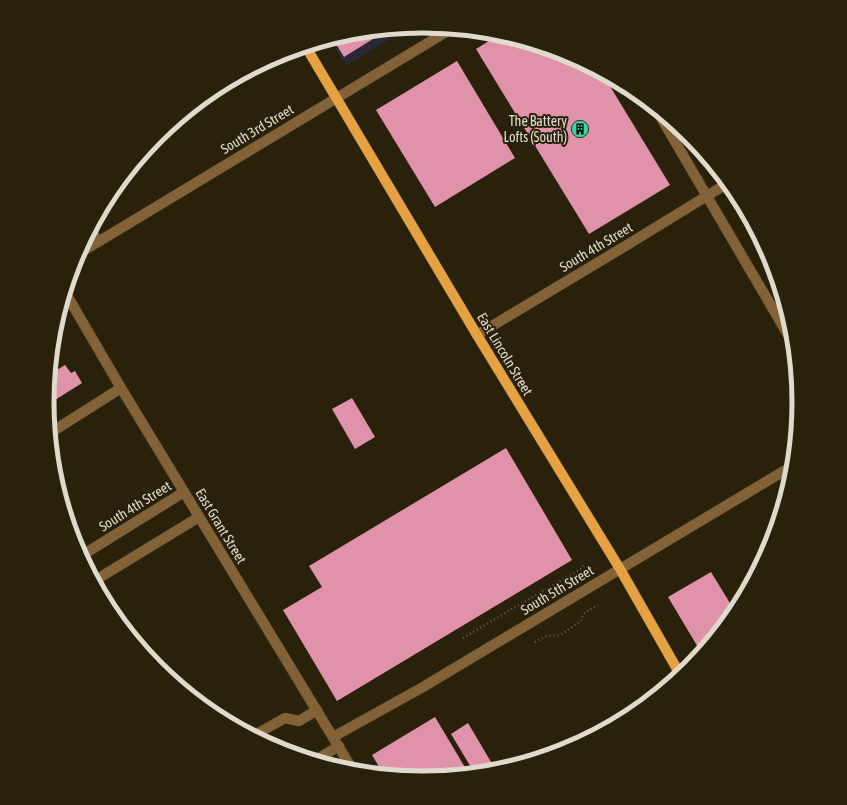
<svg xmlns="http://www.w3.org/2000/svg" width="847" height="805" font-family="'Asap Condensed',sans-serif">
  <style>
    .education { fill: #2b2737 }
    .building { fill: #e092aa }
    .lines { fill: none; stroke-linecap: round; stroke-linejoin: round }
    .minor-casing { stroke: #473f2a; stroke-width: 11 }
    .major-casing { stroke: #473f2a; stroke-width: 11 }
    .path { stroke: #675f4c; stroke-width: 2.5; stroke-dasharray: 1 3; stroke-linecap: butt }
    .minor { stroke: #836238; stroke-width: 10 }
    .major { stroke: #e5a142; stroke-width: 10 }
    .labels { text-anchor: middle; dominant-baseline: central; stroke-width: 4; stroke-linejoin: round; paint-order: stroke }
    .poi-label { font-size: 14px; fill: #e0dacd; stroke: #2a210b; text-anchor: end }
    .street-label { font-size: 14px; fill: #e0dacd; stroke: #2a210b }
    .rim { fill: none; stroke: #e0dacd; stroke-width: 5 }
  </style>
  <rect width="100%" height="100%" fill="#2a210b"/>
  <polygon class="education" points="409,27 346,66 330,39 350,33"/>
  <g class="building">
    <polygon points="389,29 344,57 333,39 350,33"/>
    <polygon points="500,34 568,55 602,73 670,185 589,234 476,49"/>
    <polygon points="457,61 515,158 435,207 376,110"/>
    <polygon points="65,365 71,373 75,371 82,383 55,400 48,392 57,387 50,374"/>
    <polygon points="352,398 375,437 355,449 332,409"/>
    <polygon points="506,448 572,560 337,701 283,610 322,587 309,566"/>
    <polygon points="711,572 736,613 702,654 668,597"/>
    <polygon points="435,717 469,774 423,779 384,775 372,755"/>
    <polygon points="468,723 497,772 475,774 451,734"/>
  </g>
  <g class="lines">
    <defs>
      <g id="minor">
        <polyline points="656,109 794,345"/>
        <polyline points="91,230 98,242"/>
        <polyline points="78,254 451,29"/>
        <polyline points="65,292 121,388 354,772"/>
        <polyline points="477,335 627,245 728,183"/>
        <polyline points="50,433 121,388"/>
        <polyline points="81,556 184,492"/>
        <polyline points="94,581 199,517"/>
        <polyline points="253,736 285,718 299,721 317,710"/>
        <polyline points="333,737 423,687 794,465"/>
        <polyline points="314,761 339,746"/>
      </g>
      <polyline id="major" points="306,47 477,335 620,569 681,676"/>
    </defs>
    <use href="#minor" class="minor-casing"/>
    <use href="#major" class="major-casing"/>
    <g class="path">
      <polyline points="613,79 625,90"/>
      <polyline points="463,638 582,568 584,565"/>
      <polyline points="535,642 547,636 560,635 581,621 583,614 598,605"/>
    </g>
    <use href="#minor" class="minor"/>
    <use href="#major" class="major"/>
  </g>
  <defs>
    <symbol id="building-disc" viewBox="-11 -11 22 22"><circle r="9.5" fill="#38d4a6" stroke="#2a210b"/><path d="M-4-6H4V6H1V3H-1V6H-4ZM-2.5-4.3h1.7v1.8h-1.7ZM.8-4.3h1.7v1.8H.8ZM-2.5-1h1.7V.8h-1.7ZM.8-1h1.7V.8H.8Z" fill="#111"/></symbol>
  </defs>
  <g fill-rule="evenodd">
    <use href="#building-disc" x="570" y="119" width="20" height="20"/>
  </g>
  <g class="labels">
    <g class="poi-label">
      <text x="567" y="121">The Battery<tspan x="567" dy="16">Lofts (South)</tspan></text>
    </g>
    <g class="street-label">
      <text transform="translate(257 129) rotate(-31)">South 3rd Street</text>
      <text transform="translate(596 247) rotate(-31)">South 4th Street</text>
      <text transform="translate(505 354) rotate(59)">East Lincoln Street</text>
      <text transform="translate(135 506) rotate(-32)">South 4th Street</text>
      <text transform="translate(221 526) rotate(59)">East Grant Street</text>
      <text transform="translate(557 590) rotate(-31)">South 5th Street</text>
    </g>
  </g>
  <path d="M0 0H847V805H0ZM54 402a369 369 0 1 1 738 0a369 369 0 1 1-738 0Z" fill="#2a210b" fill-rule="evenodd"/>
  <path class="rim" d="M54 402a369 369 0 1 1 738 0a369 369 0 1 1-738 0Z"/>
</svg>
